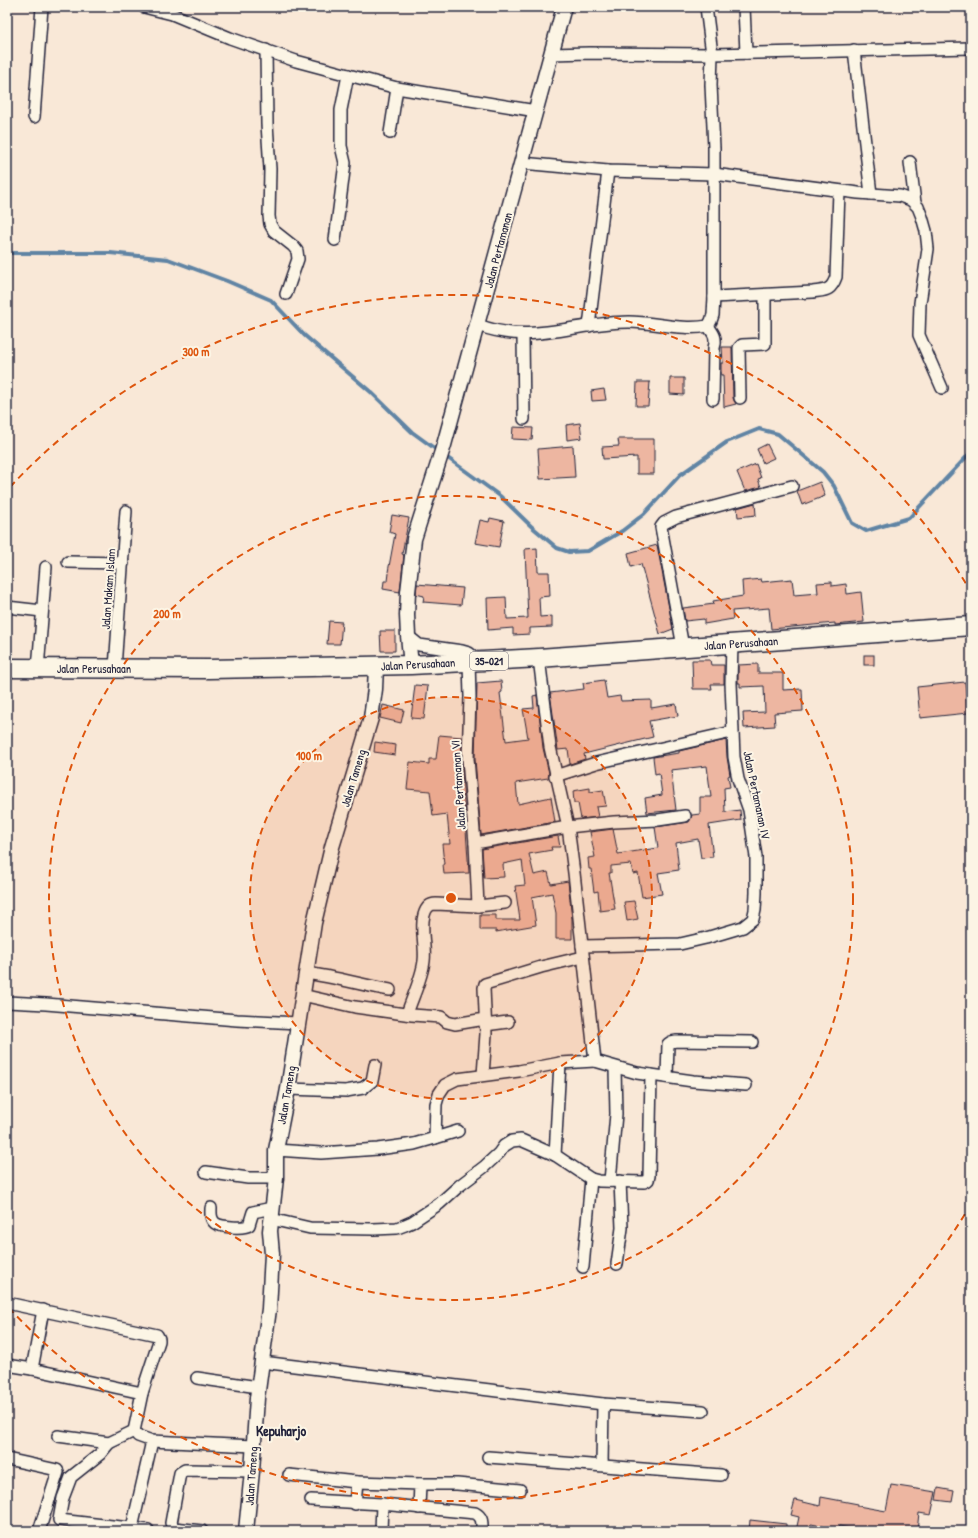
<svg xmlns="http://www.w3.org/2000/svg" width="978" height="1538" font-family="'Patrick Hand',sans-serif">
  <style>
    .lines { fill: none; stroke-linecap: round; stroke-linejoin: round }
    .stream { stroke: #6084a4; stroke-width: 4 }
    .building { fill: #edb6a1; stroke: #22223b }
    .minor-casing { stroke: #22223b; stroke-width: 14 }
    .tertiary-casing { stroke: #22223b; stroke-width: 17 }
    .primary-casing { stroke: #22223b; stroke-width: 21 }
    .minor { stroke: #fcf5e5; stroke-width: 11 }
    .tertiary { stroke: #fcf5e5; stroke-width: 14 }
    .primary { stroke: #fcf5e5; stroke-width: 18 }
    .ring { fill: none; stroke: #de560e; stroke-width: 2; stroke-dasharray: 7 5 }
    .labels { text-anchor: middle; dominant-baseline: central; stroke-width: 4; stroke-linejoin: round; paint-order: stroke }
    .shield { fill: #fcf5e5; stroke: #63616e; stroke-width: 1 }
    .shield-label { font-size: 11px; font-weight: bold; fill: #22223b }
    .street-label { font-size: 12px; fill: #22223b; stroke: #fcf5e5 }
    .quarter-label { font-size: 14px; font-weight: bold; fill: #22223b; stroke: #fcf5e5 }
    .centre { fill: #de560e; stroke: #fcf5e5; stroke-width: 2 }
    .ring-label { font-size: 12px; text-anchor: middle; font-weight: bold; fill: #de560e; stroke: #fcf5e5; stroke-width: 4; stroke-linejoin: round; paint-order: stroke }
  </style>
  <rect width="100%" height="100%" fill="#f9e8d7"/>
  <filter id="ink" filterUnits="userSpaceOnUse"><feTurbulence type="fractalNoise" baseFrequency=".025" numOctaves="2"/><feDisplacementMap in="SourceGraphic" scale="8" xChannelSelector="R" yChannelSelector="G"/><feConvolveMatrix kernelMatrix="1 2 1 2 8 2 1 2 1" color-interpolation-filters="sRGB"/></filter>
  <g filter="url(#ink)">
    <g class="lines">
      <polyline class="stream" points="7,253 110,253 168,259 227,281 271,300 304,335 372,393 412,432 500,496 531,526 557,548 569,552 588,551 622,531 644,514 680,475 727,442 759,429 778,434 823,472 834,486 852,523 866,531 909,518 971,452"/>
    </g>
    <g class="building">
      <polygon points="722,347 732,347 733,398 736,404 724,407 723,375 721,375 721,363 723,363"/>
      <polygon points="670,378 684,378 684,395 670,394"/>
      <polygon points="637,382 650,382 648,406 636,406"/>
      <polygon points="604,389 606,400 592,401 591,391"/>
      <polygon points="580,423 582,438 567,440 566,425"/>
      <polygon points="513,427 533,428 532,440 512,439"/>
      <polygon points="618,439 654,439 654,474 637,474 637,457 603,459 602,447 619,446"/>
      <polygon points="767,444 774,458 763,463 757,449"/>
      <polygon points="573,446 575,477 540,479 538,449"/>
      <polygon points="756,464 761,478 758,479 761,487 745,491 737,472"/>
      <polygon points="820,482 825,496 802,505 797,491"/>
      <polygon points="755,503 756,515 738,517 737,508"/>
      <polygon points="392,515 409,518 402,554 404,555 400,592 383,589 384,581 388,581 389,573 388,572 395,534 389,532"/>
      <polygon points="490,518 504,521 499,547 475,543 480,520 489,522"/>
      <polygon points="657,545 673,629 660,634 641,564 631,567 628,553"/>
      <polygon points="537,548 538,572 549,572 550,596 539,597 540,617 552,616 552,627 530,628 530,634 513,635 513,628 488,630 487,598 506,597 507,619 528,618 525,549"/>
      <polygon points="761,579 762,582 792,579 794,595 818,593 817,583 832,582 832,586 846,584 847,594 861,592 864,622 835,625 835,623 771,629 769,608 732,611 733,619 704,624 704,619 685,621 683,608 714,604 713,601 743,596 742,581"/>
      <polygon points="417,584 463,588 461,605 423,602 424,596 416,594"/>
      <polygon points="329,621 342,622 340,644 327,644"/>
      <polygon points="380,631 395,631 395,651 381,651"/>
      <rect x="864" y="655" width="10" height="10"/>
      <polygon points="692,660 710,660 711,665 724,665 724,684 711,684 712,689 693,689"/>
      <polygon points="758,664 758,673 783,673 783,690 802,689 803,711 774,713 775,726 744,728 743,713 765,712 764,686 740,687 740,683 738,683 738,665"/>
      <polygon points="604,680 607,698 620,696 621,701 651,700 651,708 676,704 678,716 649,721 653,737 584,754 585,759 570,764 568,749 558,750 550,693 584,689 583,683"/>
      <polygon points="501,681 502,692 500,693 506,741 528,738 523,709 534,708 533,696 537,695 543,748 549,773 548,778 516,783 518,804 551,797 555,822 481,835 475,759 477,683"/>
      <polygon points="965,682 968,713 920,718 917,687"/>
      <polygon points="415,685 428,686 424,719 411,718"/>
      <polygon points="383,705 404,710 401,723 380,718"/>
      <polygon points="439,735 462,737 461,760 469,873 444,874 443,864 444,864 442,844 450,844 447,814 433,816 430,791 407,789 410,762 429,764 429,759 436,759"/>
      <polygon points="726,740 727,757 730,775 728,776 730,787 724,788 725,812 740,810 741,820 709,825 713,857 701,858 698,839 676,843 679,870 658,873 662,894 642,897 638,873 633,874 631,864 611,866 611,873 609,873 615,909 600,911 598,891 594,892 591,869 589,869 588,858 595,857 590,832 613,829 618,854 658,848 655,827 689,822 692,815 700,814 700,797 711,797 707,766 671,770 676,810 647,813 645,798 662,795 659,773 655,774 653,757 679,753 679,751"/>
      <polygon points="375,742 396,745 395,755 374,752"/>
      <polygon points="590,788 590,792 603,790 606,806 596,807 598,817 581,819 578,803 574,803 573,791"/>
      <polygon points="558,836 560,847 551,847 552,850 529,854 534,875 548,872 551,884 568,881 572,919 572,939 556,939 556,913 552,893 532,897 536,925 496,932 496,930 480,930 480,915 496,915 496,920 520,920 515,886 525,885 522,860 503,864 504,877 484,878 482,849"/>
      <polygon points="634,901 638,919 627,921 624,902"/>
      <polygon points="891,1485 936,1492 931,1515 919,1513 917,1531 867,1531 839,1526 838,1529 811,1524 809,1531 796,1531 799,1517 791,1515 795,1500 820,1506 821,1497 858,1504 858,1506 886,1511"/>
      <polygon points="938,1488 954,1491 952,1502 936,1500"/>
      <polygon points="750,1520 786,1524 786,1531 749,1531"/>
    </g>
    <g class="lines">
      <defs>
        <g id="minor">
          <polyline points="144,7 172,14 230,38 296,61 397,88 536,111"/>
          <polyline points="744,7 746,53"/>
          <polyline points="266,50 267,124 270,169 269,216 270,224 274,231 293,246 297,251 298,259 286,294"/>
          <polyline points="854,50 871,194"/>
          <polyline points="551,54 589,53 712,54 971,48"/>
          <polyline points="34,117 42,7"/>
          <polyline points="390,133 397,88"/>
          <polyline points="910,162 915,203"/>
          <polyline points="522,163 608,171 714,174 858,193 900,196 911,200 918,207 922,217 926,231 928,249 920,303 919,335 942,388"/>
          <polyline points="335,240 345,163 341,146 341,110 348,75"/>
          <path d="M714 297 813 292C826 290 831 291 836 277L839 191"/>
          <path d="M478 325C532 346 575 322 629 322 655 322 682 331 708 326L711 321 713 315 714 297V148L711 85 712 54 706 7"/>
          <polyline points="589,326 608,171"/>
          <path d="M708 326C714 334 717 338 714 348L713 399"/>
          <polyline points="523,335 524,419"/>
          <polyline points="740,398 739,348 742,345 765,344 765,295"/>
          <polyline points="68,562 123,563"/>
          <polyline points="7,607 42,611"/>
          <polyline points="408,636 419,645 462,651 469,653 479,661"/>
          <polyline points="683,647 661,527 664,523 676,517 792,486"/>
          <polyline points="469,661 470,697 468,759 475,843 478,906"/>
          <polyline points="115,668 126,511"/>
          <polyline points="38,669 46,567"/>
          <polyline points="555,776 596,763 732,732"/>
          <polyline points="475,843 568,827 614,822 658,820 685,816"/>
          <polyline points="582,946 680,944 706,938 743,927 753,919 755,910 756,893 756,857 749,810 738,779 734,757 731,683 732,643"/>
          <path d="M306 973C335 977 362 985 390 990"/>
          <polyline points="302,995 355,1007 412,1015 441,1017 447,1022 455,1024 485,1019"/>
          <polyline points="7,1002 46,1004 237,1020 298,1023"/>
          <path d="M407 1014C412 998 422 978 424 961 426 946 420 930 424 915 426 908 429 904 436 904L478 906 505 903"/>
          <polyline points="485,1025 508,1022"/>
          <polyline points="595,1061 637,1073 693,1081 746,1085"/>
          <polyline points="483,1075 486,1034 484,988 485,984 541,967 583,957"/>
          <polyline points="667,1077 668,1044 671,1042 676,1041 752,1042"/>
          <polyline points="288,1089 346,1091 363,1088 372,1081 375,1065"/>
          <polyline points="435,1138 458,1131"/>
          <polyline points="276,1150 321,1153 378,1149 414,1144 435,1138 436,1104 439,1094 445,1085 457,1079 519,1071 560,1063 595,1061 574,873 568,827 550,747 539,658"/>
          <polyline points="555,1155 560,1063"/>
          <polyline points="206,1172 248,1178 276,1178"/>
          <polyline points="610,1181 616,1114 615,1068"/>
          <path d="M211 1208C211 1214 210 1219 215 1223 220 1227 244 1229 249 1225L253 1212 272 1208"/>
          <polyline points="271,1219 310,1228 374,1229 397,1228 405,1225 412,1222 439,1204 459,1186 484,1167 499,1153 504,1146 512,1141 521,1140 555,1155 591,1179 599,1181 644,1182 648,1180 649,1176 651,1075"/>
          <polyline points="617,1264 622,1228 620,1181"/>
          <polyline points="583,1267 591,1179"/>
          <polyline points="7,1303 157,1335 159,1339 159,1341 142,1393"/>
          <polyline points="262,1362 603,1404 703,1411"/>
          <polyline points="7,1365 32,1369 142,1393 134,1431"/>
          <polyline points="32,1369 43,1310"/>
          <polyline points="197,1378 258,1387"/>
          <polyline points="58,1436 109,1443"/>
          <polyline points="488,1457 721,1475"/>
          <polyline points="7,1459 57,1470 58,1472 39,1531"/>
          <polyline points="602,1465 603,1404"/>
          <polyline points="289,1475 357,1482 355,1504"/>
          <polyline points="357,1482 420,1484 419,1508"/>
          <polyline points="420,1484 457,1484 520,1490"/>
          <polyline points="311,1500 382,1504"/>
          <polyline points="132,1528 152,1441"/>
          <polyline points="148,1530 59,1520 63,1498 71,1477 100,1454 109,1443 134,1431 138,1436 152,1441 253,1446"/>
          <polyline points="202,1531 174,1528 171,1523 180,1473 185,1470 252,1471"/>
          <path d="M381 1531 382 1504 475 1513C483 1517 482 1523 482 1531"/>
        </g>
        <g id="tertiary">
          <polyline points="411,665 408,636 407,615 408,592 414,539 444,445 564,7"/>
          <polyline points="246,1531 252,1471 257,1398 269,1309 272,1254 270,1231 276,1178 276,1150 288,1089 314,923 332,847 371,718 375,689 376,666"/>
        </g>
        <polyline id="primary" points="7,668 209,669 411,665 539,658 971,626"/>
      </defs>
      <use href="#minor" class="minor-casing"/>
      <use href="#tertiary" class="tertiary-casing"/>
      <use href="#primary" class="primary-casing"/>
      <use href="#minor" class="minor"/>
      <use href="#tertiary" class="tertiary"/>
      <use href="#primary" class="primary"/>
    </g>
  </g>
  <circle cx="451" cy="898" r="201" fill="#de560e" fill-opacity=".12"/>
  <g class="ring">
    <circle cx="451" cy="898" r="201"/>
    <circle cx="451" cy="898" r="402"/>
    <path d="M971 1204A603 603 0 0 1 10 1309M10 487A603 603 0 0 1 971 592"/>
  </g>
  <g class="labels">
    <rect class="shield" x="470" y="652" width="38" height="18" rx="3"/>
    <g class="shield-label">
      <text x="489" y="661">35-021</text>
    </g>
    <g class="street-label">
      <text transform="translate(498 250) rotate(-75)">Jalan Pertamanan</text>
      <text transform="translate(108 589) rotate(-86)">Jalan Makam Islam</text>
      <text transform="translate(741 643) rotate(-4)">Jalan Perusahaan</text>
      <text transform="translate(418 664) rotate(-3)">Jalan Perusahaan</text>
      <text x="94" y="668">Jalan Perusahaan</text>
      <text transform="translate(353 778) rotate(-73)">Jalan Tameng</text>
      <text transform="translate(458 785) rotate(-94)">Jalan Pertamanan VI</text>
      <text transform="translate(757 795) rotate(78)">Jalan Pertamanan IV</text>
      <text transform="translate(286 1095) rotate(-80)">Jalan Tameng</text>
      <text transform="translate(251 1476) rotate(-86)">Jalan Tameng</text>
    </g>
    <g class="quarter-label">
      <text x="281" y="1430">Kepuharjo</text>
    </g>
  </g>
  <circle cx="451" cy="898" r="6" class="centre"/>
  <g class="ring-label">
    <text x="196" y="356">300 m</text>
    <text x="167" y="618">200 m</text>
    <text x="309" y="760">100 m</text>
  </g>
  <rect width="978" height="1538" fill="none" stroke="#fcf5e5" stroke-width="24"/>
  <rect x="12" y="12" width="954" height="1514" fill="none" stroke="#22223b" stroke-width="1.5" filter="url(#ink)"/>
</svg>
